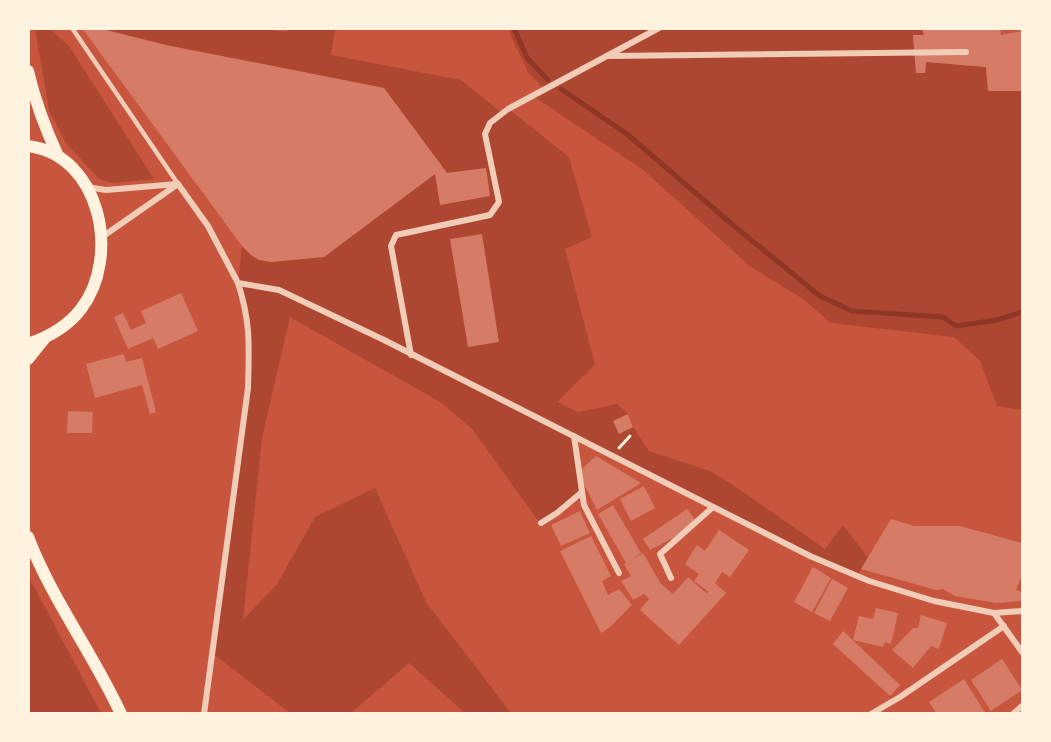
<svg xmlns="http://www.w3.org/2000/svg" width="1051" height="742" font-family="'Fira Sans',sans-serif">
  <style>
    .green { fill: #ae4732 }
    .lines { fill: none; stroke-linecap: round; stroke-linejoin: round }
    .stream { stroke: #8f3625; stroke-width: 5 }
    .building { fill: #d67c66 }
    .path { stroke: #fff3e0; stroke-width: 3 }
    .service { stroke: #f1ccb7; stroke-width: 4.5 }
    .minor { stroke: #f1ccb7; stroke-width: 6 }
    .secondary { stroke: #fff3e0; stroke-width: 12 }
  </style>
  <rect width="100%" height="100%" fill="#c8553d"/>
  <g class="green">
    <polygon points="258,28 286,32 290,29 335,29 331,55 461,80 502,113 511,111 569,157 592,237 565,249 595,365 557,402 578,412 617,404 628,414 633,427 649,451 710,471 730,483 825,549 843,525 868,558 857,576 574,436 582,492 539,522 473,430 442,403 290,317 262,438 243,620 277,584 315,517 375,488 426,602 511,713 465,713 409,663 351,713 290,713 212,653 248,388 249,337 238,283 242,246 251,255 259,260 271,262 324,257 435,174 490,195 486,168 447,173 384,88 166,45 98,29"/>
    <polygon points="35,29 50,29 69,46 154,179 113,183 99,179 66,143 49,110"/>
    <polygon points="508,29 922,29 924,35 913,35 916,73 925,72 926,62 986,67 988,91 1022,91 1022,410 997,406 980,361 954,337 831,323 803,299 751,267 642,169 533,96 544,89 528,72"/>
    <polygon points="29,577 101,713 29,713"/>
  </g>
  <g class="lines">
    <g class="stream">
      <polyline points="514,28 527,58 548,80"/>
      <polyline points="561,89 627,134 734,226 820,296 852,311 943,317 956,326 997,320 1022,312"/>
    </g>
  </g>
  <g class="building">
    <polygon points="82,28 98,28 166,45 384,88 447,173 486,168 490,196 440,205 435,174 324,257 271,262 259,260 251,255 242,246"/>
    <polygon points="922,28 1000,28 1001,35 1022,31 1022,91 988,91 986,67 926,62 925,73 916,73 913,35 924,35"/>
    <polygon points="482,234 499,342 468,347 450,239"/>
    <polygon points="181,293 198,331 158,349 153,338 128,349 114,317 123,313 131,330 146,323 141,311"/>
    <polygon points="124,354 126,362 142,358 156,412 150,414 142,385 95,398 86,364"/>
    <polygon points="68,411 93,412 92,433 67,433"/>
    <polygon points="628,414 633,427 619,434 613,421"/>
    <polygon points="596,456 641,483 597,510 584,484 582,469"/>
    <polygon points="644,486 655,508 631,521 620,499"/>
    <polygon points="613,505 641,553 626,563 598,514"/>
    <polygon points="687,509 695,520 675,537 650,550 643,539"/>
    <polygon points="580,511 590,533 561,546 551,525"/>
    <polygon points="891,519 914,526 960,526 1022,543 1022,575 1016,590 1022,592 1022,601 996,603 955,596 943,589 936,590 861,569"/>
    <polygon points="719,530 749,550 730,577 722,572 715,583 726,593 679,645 640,610 649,599 644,594 633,600 621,581 631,576 624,564 643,553 661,584 673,594 688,577 706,593 709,592 694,581 699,574 685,564 697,545 705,551"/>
    <polygon points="591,536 611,576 602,581 608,595 619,589 632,605 609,628 601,633 560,551"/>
    <polygon points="813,567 831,578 812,612 794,602"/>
    <polygon points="832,579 848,588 830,621 814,613"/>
    <polygon points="876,608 898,613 891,644 885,642 883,647 853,640 859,616 873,619"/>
    <polygon points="921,615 947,623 939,649 931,646 913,668 892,650 913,628 918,628"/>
    <polygon points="843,631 900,685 890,696 833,644"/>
    <polygon points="1002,659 1022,690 991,711 971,680"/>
    <polygon points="964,679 986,714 937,714 929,702"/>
  </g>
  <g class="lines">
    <polyline class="path" points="619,448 630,436"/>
    <polyline class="service" points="72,28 178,184"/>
    <g class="minor">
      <polyline points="607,56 966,52"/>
      <polyline points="178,184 208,226 238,283 279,290 384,340 810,556 869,581 934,601 994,613 1022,611"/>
      <polyline points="87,187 106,190 177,184"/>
      <polyline points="102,237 178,184"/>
      <polyline points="411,355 391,246 396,235 490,215 499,202 485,134 490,123 508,109 659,28"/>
      <polyline points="574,436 584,505 619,573"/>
      <polyline points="541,523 557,513 582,492"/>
      <polyline points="671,578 660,554 713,507"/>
      <polyline points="994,613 1022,652"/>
      <path d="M204 714 248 388C249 347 251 323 238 283"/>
      <polyline points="871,714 900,697 1004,626"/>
      <polyline points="1013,714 1022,706"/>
    </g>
    <g class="secondary">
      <path d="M28 71C35 101 45 128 58 156"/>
      <path d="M28 146C101 155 121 257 81 309 68 326 49 337 28 344"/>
      <polyline points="28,359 44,339"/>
      <path d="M28 537C52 600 93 653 121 714"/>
    </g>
  </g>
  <rect width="1051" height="742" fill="none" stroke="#fff3e0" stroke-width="60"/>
</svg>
